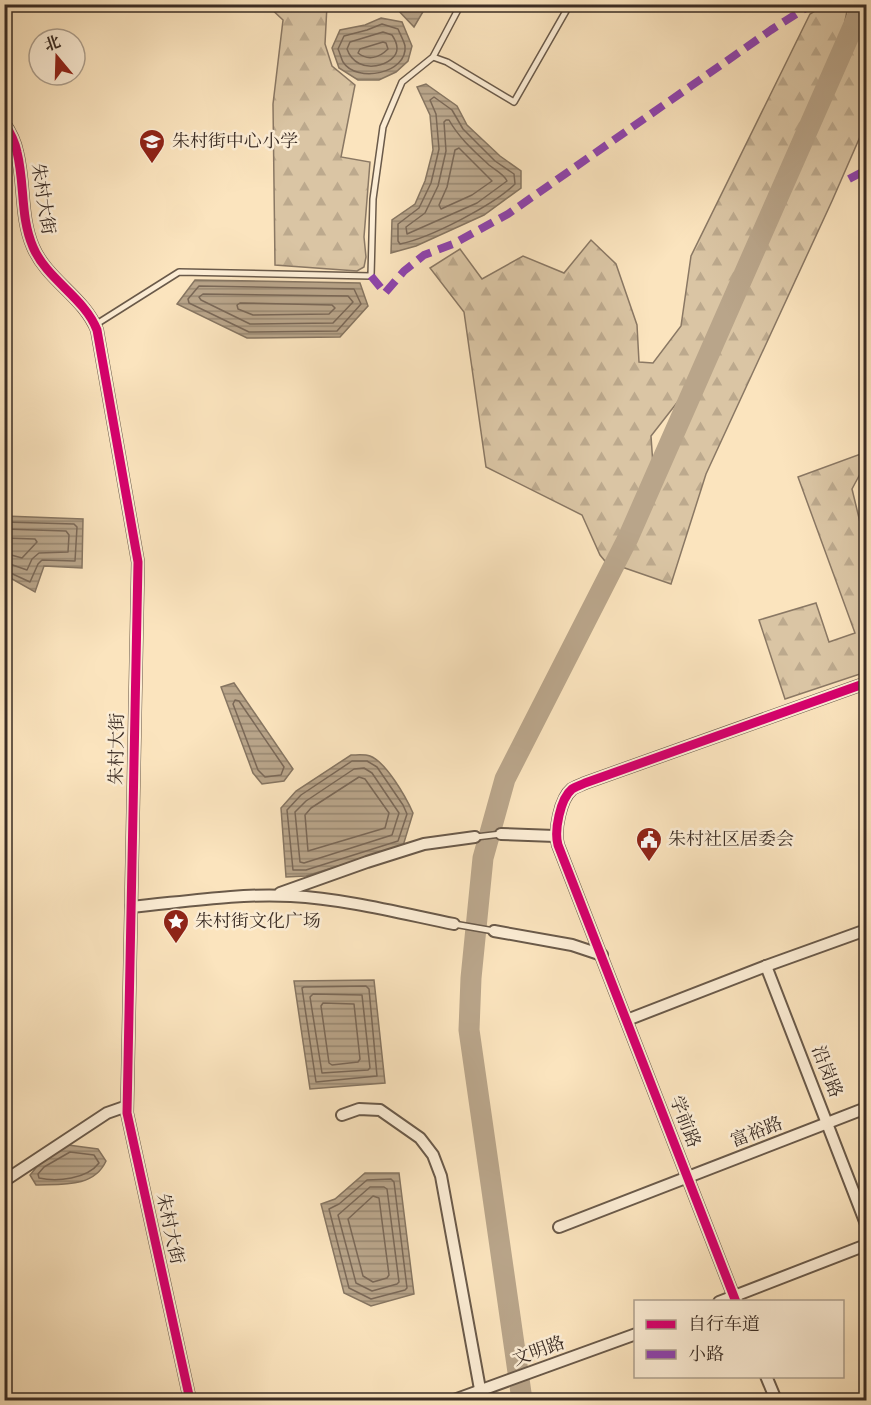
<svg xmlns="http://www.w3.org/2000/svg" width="871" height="1405" font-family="'IM FELL English','Noto Serif SC',serif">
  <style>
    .forest { fill: url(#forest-firs); stroke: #8a7864; stroke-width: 1.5 }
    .water { fill: url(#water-rules); stroke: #867561; stroke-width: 1.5 }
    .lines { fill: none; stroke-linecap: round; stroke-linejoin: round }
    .shore { stroke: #7a6857; stroke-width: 1.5 }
    .river { stroke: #b9a58a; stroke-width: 21 }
    .lane-casing { stroke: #6a5a4a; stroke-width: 8 }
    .street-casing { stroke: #6a5a4a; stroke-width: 14 }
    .lane { stroke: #fcedd5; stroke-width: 5 }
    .street { stroke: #fcedd5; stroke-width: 10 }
    .quiet { stroke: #8e44ad; stroke-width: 8; stroke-dasharray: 15 8; stroke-linecap: butt }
    .cycleway-casing { stroke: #fcedd5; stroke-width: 13 }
    .cycleway { stroke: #d6006c; stroke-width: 9 }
    .labels { text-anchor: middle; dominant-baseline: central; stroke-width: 5; stroke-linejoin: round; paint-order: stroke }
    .poi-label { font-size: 18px; fill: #3a2c24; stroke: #fcedd5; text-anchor: start }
    .street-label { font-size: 18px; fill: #3a2c24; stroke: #fcedd5 }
  </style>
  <defs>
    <pattern id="forest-firs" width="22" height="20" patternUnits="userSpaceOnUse" patternTransform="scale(1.5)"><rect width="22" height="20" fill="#dac5a4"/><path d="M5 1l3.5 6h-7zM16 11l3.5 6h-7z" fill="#bca98d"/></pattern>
    <pattern id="water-rules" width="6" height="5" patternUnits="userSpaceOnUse" patternTransform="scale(1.5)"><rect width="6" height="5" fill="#b9a58a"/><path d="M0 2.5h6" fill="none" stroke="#978771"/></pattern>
  </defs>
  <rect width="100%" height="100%" fill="#fbe4be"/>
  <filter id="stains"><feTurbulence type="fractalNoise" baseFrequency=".00333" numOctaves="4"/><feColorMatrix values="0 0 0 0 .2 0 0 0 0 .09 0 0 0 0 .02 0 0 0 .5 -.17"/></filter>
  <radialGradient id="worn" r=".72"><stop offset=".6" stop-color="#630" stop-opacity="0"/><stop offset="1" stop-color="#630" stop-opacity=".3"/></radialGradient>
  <g class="forest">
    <polygon points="266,4 327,5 325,44 332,66 355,85 341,157 370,162 364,237 366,257 364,267 357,271 275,265 273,104 283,20"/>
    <polygon points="839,5 848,6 842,36 683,395 651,436 653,465 609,566 600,555 582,515 486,467 464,312 430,268 460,249 482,279 523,256 564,273 591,240 616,264 637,325 639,362 653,363 681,326 691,256 810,14 823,6"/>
    <polygon points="866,15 866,123 832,201 706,474 671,584 619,566 744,283"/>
    <polygon points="866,452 866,472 860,474 852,489 866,547 866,672 785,699 759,620 816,603 829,642 855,633 798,477"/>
  </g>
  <g class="water">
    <polygon points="397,5 397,4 427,5 414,27 395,7"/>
    <polygon points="381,18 402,22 412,46 408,61 396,72 379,80 358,80 339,68 332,48 340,30 365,25"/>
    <polygon points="426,84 457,106 467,125 500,156 521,171 521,188 484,215 416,246 391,253 392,220 415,204 425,181 433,150 430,115 417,87"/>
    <polygon points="195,280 360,283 368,306 340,337 247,338 177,304"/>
    <polygon points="5,516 83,519 82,568 44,566 35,592 5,575"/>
    <polygon points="234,683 293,769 284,781 262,784 253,773 221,687"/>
    <path d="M351 755C357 755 365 754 370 756 386 762 406 797 413 813L403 846 306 876 286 877 281 808 296 791Z"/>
    <polygon points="374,980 385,1083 310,1089 294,981"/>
    <path d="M68 1145 98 1149 106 1161C94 1188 61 1184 36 1185L30 1175 40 1163Z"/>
    <polygon points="365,1173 399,1173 414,1294 371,1306 344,1293 321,1204 335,1199"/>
  </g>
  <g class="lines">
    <g class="shore">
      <path d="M382 24 398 29C400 34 404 41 405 46 408 73 357 84 343 62 341 58 340 53 338 49L344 36 367 30Z"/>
      <path d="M383 32 392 35C394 38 397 44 397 48 398 65 357 78 347 49L350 42Z"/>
      <path d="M383 42 386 43 388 49C379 58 368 61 358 53L360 49Z"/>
      <path d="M434 97 452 110 463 129 495 161 514 174 515 184C494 205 430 238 400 244L398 241V224L419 208 431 183 439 149 436 114 430 100Z"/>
      <path d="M446 120H449C459 138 474 151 489 165 495 170 504 174 507 181L477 203 407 234 406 227 425 213 438 186 446 151 444 122Z"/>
      <polygon points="459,148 492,181 472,195 441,209 439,205 447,187 455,150"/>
      <polygon points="199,286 354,289 361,304 337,331 249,332 189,303 188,299"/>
      <polygon points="203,294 348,296 353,302 333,323 250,324 201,300 199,297"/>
      <polygon points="240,303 332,305 335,308 329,314 253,315 238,309 237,305"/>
      <polyline points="4,522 74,524 77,527 75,561 42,560 38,564 30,582 4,570"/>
      <polyline points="4,529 66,531 69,535 68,552 39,553 32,559 27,570 4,562"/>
      <polyline points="4,538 35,539 37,542 22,558 4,553"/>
      <polygon points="235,700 239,701 284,767 281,775 265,777 258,770 233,704"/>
      <polygon points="352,761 367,761 377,767 403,805 407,814 398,841 306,870 293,870 287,810 301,795"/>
      <polygon points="364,768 372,773 399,813 392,835 304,863 300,862 295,812 306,801 354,769"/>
      <polygon points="359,777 365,779 389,813 385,828 308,851 305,815 311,808"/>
      <polygon points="366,986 369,989 377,1076 316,1082 302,988 304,987"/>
      <polygon points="313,994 362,995 370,1068 368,1070 322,1073 310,997"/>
      <polygon points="323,1003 354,1004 360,1059 358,1062 332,1065 329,1063 321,1006"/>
      <path d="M70 1152 94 1155 99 1163C87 1179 57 1182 39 1178L38 1174 44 1167Z"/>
      <polygon points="391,1179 394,1182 407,1288 405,1290 371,1299 349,1288 329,1209 339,1204 367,1180"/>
      <polygon points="370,1187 384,1187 387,1189 399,1282 397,1284 372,1291 356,1283 338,1215"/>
      <polygon points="373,1196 379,1198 389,1275 387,1278 373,1282 363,1276 348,1219"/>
    </g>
    <polyline class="river" points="522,1400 469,1030 471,978 483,858 505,779 628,538 863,4"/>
    <defs>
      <g id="lane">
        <polyline points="433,57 447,62 514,102 570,4"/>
        <polyline points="95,325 179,272 371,276 373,199 383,127 402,82 433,57 461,4"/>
        <polyline points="476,837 501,834"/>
        <polyline points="454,924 494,931"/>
      </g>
      <g id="street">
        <path d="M4 123C10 132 15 142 17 152 25 184 20 217 33 247 47 280 84 297 97 330L138 562 127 1113 190 1400"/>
        <polyline points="501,834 555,836"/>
        <polyline points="280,893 367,862 424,844 475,837"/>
        <path d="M131 907C184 902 238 893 291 896 346 899 400 913 454 924"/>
        <polyline points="494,931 572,945 602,955"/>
        <polyline points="766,966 866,1224"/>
        <polyline points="627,1020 766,966 866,930"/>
        <polyline points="342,1115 359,1109 380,1110 420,1138 433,1155 441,1176 482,1400"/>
        <polyline points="4,1181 107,1113 127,1106"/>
        <polyline points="559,1227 866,1108"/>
        <polyline points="719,1302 866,1245"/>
        <path d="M736 1302 558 845C554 831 560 799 572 789 575 787 581 785 585 783L866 683"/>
        <polyline points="766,1376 776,1400"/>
        <polyline points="454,1400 636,1334"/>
      </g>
    </defs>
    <use href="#lane" class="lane-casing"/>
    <use href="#street" class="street-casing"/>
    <use href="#lane" class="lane"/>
    <use href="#street" class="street"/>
    <g class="quiet">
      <polyline points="863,4 866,5"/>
      <polyline points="849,179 866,170"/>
      <polyline points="371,276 385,293 404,271 424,255 453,244 508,214 771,30 812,4"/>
    </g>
    <defs>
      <g id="cycleway">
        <path d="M4 123C10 132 15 142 17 152 25 184 20 217 33 247 47 280 84 297 97 330L138 562 127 1113 190 1400"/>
        <path d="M736 1302 558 845C554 831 560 799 572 789 575 787 581 785 585 783L866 683"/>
      </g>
    </defs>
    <use href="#cycleway" class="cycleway-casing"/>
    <use href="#cycleway" class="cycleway"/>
  </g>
  <defs>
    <symbol id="school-pin" viewBox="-11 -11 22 30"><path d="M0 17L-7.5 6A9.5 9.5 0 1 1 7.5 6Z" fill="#8f2418" stroke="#fcedd5"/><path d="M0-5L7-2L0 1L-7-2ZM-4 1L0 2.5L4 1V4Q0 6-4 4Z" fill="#fff"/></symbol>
    <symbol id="civic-pin" viewBox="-11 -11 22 30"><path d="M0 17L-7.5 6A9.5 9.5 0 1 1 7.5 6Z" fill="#8f2418" stroke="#fcedd5"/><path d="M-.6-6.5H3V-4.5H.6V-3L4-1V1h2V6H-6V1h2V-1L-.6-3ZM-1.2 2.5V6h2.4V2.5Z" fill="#fff"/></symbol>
    <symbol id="sight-pin" viewBox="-11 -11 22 30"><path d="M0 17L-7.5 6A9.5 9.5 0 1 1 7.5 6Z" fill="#8f2418" stroke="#fcedd5"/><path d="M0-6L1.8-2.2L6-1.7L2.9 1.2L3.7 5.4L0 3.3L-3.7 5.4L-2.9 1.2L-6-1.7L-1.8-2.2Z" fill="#fff"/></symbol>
  </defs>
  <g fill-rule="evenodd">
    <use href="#school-pin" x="137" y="127" width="30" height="40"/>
    <use href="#civic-pin" x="634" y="825" width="30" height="40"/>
    <use href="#sight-pin" x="161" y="907" width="30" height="40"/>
  </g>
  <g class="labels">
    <g class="poi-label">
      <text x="172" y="142">朱村街中心小学</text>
      <text x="668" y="840">朱村社区居委会</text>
      <text x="195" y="922">朱村街文化广场</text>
    </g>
    <g class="street-label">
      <text transform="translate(42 199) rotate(81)">朱村大街</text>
      <text transform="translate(118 749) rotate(-89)">朱村大街</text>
      <text transform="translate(826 1072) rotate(69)">沿岗路</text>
      <text transform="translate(684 1122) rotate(69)">学前路</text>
      <text transform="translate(757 1133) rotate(-21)">富裕路</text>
      <text transform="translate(169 1229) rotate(78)">朱村大街</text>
      <text transform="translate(539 1352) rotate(-20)">文明路</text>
    </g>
  </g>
  <rect width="871" height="1405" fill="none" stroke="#fbe4be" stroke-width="24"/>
  <rect x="6" y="6" width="859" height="1393" fill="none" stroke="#3a2c24" stroke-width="3"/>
  <rect x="12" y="12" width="847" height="1381" fill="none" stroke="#3a2c24" stroke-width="1.5"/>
  <rect x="634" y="1300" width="210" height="78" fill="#fcedd5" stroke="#aea08e" stroke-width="1.5"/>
  <rect x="646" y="1320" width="30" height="9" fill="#d6006c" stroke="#aea08e" stroke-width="1.5"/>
  <text x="688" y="1330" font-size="18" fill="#3a2c24">自行车道</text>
  <rect x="646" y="1350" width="30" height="9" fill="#8e44ad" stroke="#aea08e" stroke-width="1.5"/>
  <text x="688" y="1360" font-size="18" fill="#3a2c24">小路</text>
  <g transform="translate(57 57) rotate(341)"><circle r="28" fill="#fcedd5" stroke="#aea08e" stroke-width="1.5"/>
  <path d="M0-4.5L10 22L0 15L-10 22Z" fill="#8f2418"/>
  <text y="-9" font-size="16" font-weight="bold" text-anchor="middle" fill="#3a2c24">北</text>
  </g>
  <rect width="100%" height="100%" filter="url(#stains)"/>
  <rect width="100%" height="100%" fill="url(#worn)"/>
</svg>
